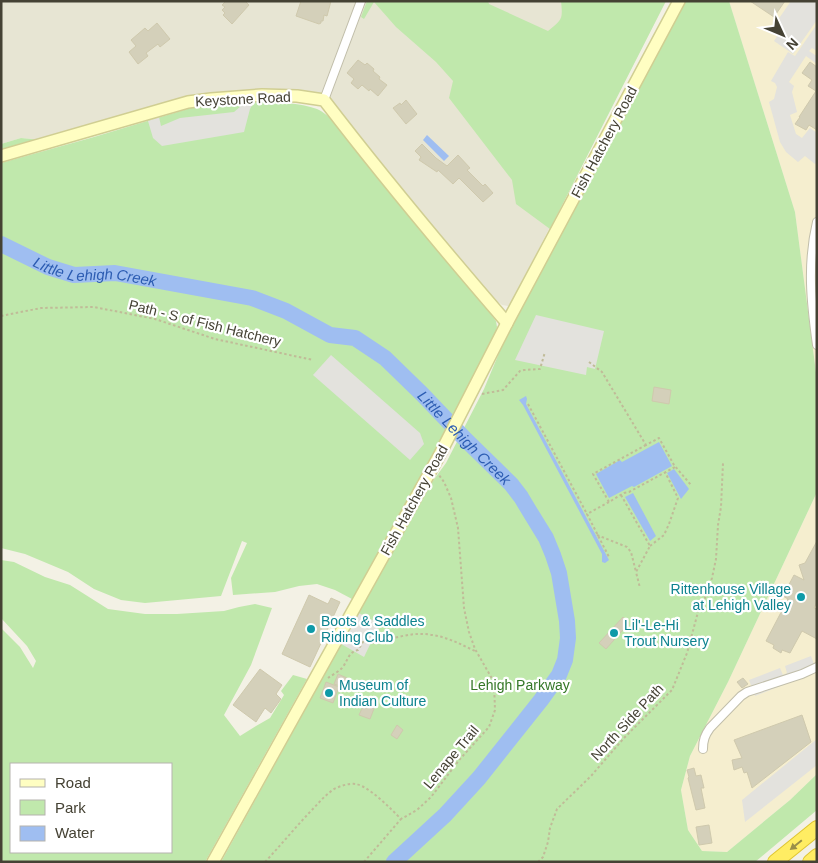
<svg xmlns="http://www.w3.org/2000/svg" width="818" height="863" font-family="Helvetica,sans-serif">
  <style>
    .residential { fill: #e7e5d3 }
    .commercial { fill: #f5eecf }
    .green { fill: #c0e8ac; fill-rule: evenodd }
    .parking { fill: #e3e2dd }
    .water { fill: #9fbef1 }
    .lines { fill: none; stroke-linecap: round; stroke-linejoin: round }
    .river { stroke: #9fbef1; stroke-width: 16 }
    .building { fill: #d4d0ba; stroke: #cfc9ad }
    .street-casing { stroke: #c1beaa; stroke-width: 10 }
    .secondary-casing { stroke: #d0ce92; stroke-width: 14 }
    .highway-casing { stroke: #dfc532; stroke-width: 16 }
    .path { stroke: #c0bb98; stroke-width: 2; stroke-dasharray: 2.5 2.5; stroke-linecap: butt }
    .street { stroke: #fff; stroke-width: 8 }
    .secondary { stroke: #fffec2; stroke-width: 11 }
    .highway { stroke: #ffed63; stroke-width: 14 }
    .oneway { fill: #998f49 }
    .culture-dot { fill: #0f9aa8; stroke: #fff; stroke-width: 2 }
    .labels { text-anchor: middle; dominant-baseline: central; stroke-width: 4.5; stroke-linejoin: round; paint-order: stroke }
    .street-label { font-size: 14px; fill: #454234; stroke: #fff }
    .culture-label { font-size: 14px; fill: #0d838f; stroke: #fff; text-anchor: start }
    .park-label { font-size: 14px; fill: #347727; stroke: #fff }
    .water-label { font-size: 15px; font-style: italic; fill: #2c5cb2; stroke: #fff }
  </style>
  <rect width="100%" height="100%" fill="#f3f1e5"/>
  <polygon class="residential" points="1,1 666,1 512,301 508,306 502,305 491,296 383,166 337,108 308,95 238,93 41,140 21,138 1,144"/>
  <g class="commercial">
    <polygon points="729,1 817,1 817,380 795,212"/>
    <polygon points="817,492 817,774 790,800 727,852 702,851 688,830 681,790 690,756 728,682"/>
  </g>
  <g class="green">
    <path d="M367 1H488L489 4 548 31C562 19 563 20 561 1H666L550 229 516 204 512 180 449 98 453 81 436 62 396 27 374 2 364 19 361 17Z"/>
    <polygon points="686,1 729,1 795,212 817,380 817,492 728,682 690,756 681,790 688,830 702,851 727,852 790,800 817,774 817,810 755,862 221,862 427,489 446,463 484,389 512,322 642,75"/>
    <path d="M237 102C259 102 296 101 317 109 324 112 330 118 336 123L468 283 496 321 497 327 495 336 411 500 358 593 352 599 335 590 317 584 299 586 275 592 233 595 231 578 247 543 242 541 221 596 145 603 121 600 94 589 68 572 25 554 1 548V163L94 137 194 107 214 104Z"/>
    <polygon points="21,138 41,140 1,152 1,144"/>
    <path d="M1 560 14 562 45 577 70 585 108 609 145 614H177L224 611 239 607 255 604 272 608 251 665 224 715 240 736 256 726 270 718 284 695 281 691 293 675 307 679 205 862H1V628L20 647 33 668 36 661 27 646 1 618ZM11 764H171V852H11Z"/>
  </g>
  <g class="parking">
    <polygon points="791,1 817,1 817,20 793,54 774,41 778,35 771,30"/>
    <polygon points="817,24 817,51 812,48 809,51 815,55 817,55 817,64 806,56 789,82 794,86 792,92 797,112 790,115 796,134 802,138 810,128 817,133 817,162 815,164 805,156 798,162 786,152 780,142 769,102 774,99 777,87 775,83 771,81 788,52 795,56"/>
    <polygon points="243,102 254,102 250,109 244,132 162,146 153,138 148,121 159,117 161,126 180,118 234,112 241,106"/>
    <polygon points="536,315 604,331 595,369 587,367 586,375 515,360"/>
    <polygon points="331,355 420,433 424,444 410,460 313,375"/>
    <polygon points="353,610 380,624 364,657 336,641"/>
    <polygon points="811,656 817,672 755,696 749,680 780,668 783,675 787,673 785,666"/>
    <polygon points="817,739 817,765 745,822 742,800"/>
  </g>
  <g class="water">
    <polygon points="427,135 449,156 444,161 423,140"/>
    <polygon points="526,396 527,399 526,404 609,560 605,563 602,562 602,554 523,405 519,400"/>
    <polygon points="659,442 672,466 634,487 632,486 609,498 596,474 620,460 622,462"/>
    <polygon points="674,469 689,489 681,499 667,473"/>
    <polygon points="633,493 656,536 650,541 625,497"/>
  </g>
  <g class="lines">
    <path class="river" id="s1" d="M1 244 48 267 74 275 115 273 252 298 286 311 330 335 355 338 385 358 422 394 466 440 511 484 521 497 530 512 546 538 553 555 559 573 567 621 568 638 565 660 559 675 541 700 479 778 445 815 394 862"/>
  </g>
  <g class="building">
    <polygon points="226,1 245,1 249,5 232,24 223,15 225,13 222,10 225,7 222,5"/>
    <polygon points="301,1 331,1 327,16 324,15 323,21 321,21 321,23 319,24 296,16"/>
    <polygon points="750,1 785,1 774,17"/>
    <polygon points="157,23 170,39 160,47 158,44 146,53 148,56 138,64 129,52 136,46 131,40 145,28 148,31"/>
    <polygon points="358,60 365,65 367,63 374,69 373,71 380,77 379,79 387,85 378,96 370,89 369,91 362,85 358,89 351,83 354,79 347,73"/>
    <polygon points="810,62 817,67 817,130 809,125 806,130 795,124 800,117 799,117 816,91 808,86 812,80 802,73"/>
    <polygon points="406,100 417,114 406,124 393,108 400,103 401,105"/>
    <polygon points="422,144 436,158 447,166 458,155 470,168 467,170 483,186 485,184 493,193 483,202 459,178 453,184 438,170 437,172 419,160 421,157 415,151"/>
    <polygon points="654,387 671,390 669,404 652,401"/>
    <polygon points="817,541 817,602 814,608 817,609 817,639 802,631 790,653 782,650 781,653 773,648 774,645 766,641 788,599 783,596 794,575 804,580 799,565 805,563"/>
    <polygon points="309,595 328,604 331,598 340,602 310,667 282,654"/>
    <polygon points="623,617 629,623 606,649 599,643"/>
    <polygon points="260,669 282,685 276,694 281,699 271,713 265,708 256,722 233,705"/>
    <polygon points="338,674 347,678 343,687 334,684"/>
    <polygon points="743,678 748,684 742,688 737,682"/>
    <polygon points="326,682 339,687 333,703 320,698"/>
    <polygon points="365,702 375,706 370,719 359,715"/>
    <polygon points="802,715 811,742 752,788 747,772 744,773 742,767 734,770 732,760 742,758 734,740"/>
    <polygon points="397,725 403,730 397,739 391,735"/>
    <polygon points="694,768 696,776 701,775 704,788 701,788 705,808 696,810 688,778 689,777 687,770"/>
    <polygon points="709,825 712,843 699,845 696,827"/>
  </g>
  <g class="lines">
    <defs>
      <g id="street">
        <polyline points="324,100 361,1"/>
        <path d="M817 222C807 264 811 302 817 345"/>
        <path d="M703 749C703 740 705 735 710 728L741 696 747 692 802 674 817 667"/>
      </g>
      <g id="secondary">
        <path d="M1 156 188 102 211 99 262 95 297 96 324 100C383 177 444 250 507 323"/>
        <polyline points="213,862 439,456 507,323 679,1"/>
      </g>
      <g id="highway">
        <polyline points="775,862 817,828"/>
        <polyline points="810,862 817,856"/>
      </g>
    </defs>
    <use href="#street" class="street-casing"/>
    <use href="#secondary" class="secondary-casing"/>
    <use href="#highway" class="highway-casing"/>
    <g class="path">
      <polyline points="1,316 41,308 94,307 155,319 215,339 313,360"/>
      <polyline points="589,362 602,372 646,445 659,438 674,465 691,485"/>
      <polyline points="482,394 503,390 520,371 524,370 540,369 545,352"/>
      <polyline points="528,404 587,514"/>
      <polyline points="646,445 593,474 609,502 624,493 629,492 675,467"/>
      <polyline points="621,495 650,546 636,572 640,588"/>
      <polyline points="609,502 587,514 609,557"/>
      <polyline points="597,535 627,547 631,552 636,572"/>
      <polyline points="650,546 664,535 669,524 678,498 665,472"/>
      <path d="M328 678C332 675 338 672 342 668 348 661 348 652 358 650L366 637 373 643C392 639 413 631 432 635 448 637 462 645 477 652"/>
      <path d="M265 862C280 846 294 829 309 813 317 805 324 796 334 789 340 786 349 783 356 784 370 787 391 809 401 819L417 810 431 797 460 759 489 727 495 710 494 682 475 649 469 632 464 608 458 528 451 498 444 482 439 475"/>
      <polyline points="364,862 401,819"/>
      <polyline points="538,862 543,857 548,842 550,828 557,809 591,776 624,738 672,690 687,653 698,612 705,598 712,578 716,559 718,525 721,507 723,463"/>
    </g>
    <use href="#street" class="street"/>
    <use href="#secondary" class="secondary"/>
    <use href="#highway" class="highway"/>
  </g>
  <defs><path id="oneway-solid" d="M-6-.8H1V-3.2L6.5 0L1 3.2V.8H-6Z" transform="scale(1.25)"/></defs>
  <use class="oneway" href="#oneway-solid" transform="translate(796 845) rotate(141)"/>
  <g class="culture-dot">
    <circle cx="801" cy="597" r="5"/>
    <circle cx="311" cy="629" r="5"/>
    <circle cx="614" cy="633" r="5"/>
    <circle cx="329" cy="693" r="5"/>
  </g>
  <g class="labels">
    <g class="street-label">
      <text transform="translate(243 99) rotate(-3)">Keystone Road</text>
      <text transform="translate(604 142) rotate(-62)">Fish Hatchery Road</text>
      <text transform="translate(205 323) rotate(14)">Path - S of Fish Hatchery</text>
      <text transform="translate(414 500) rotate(-61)">Fish Hatchery Road</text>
      <text transform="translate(627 722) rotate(-47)">North Side Path</text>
      <text transform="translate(451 757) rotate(-50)">Lenape Trail</text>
    </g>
    <g class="culture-label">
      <text x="791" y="589" text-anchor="end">Rittenhouse Village<tspan x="791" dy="16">at Lehigh Valley</tspan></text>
      <text x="321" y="621">Boots &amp; Saddles<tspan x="321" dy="16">Riding Club</tspan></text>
      <text x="624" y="625">Lil'-Le-Hi<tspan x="624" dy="16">Trout Nursery</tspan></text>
      <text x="339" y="685">Museum of<tspan x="339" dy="16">Indian Culture</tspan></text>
    </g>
    <g class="park-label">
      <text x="520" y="685">Lehigh Parkway</text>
    </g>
    <g class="water-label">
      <text stroke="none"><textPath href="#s1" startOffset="100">Little Lehigh Creek</textPath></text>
      <text stroke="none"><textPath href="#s1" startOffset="520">Little Lehigh Creek</textPath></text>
    </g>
  </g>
  <rect width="818" height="863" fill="none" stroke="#454234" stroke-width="5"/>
  <rect x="10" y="763" width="162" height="90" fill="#ffffff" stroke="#b5b3ae"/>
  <rect x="20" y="779" width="25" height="8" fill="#fffec2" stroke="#b5b3ae"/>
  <text x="55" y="788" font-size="15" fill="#454234">Road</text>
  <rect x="20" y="800" width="25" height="15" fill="#c0e8ac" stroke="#b5b3ae"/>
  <text x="55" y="813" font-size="15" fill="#454234">Park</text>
  <rect x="20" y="826" width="25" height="15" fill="#9fbef1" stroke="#b5b3ae"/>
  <text x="55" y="838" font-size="15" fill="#454234">Water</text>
  <g transform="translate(783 35) rotate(134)" stroke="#ffffff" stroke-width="4" paint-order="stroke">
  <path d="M0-4L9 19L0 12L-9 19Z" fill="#454234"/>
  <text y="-8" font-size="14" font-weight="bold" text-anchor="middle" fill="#454234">N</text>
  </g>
</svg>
